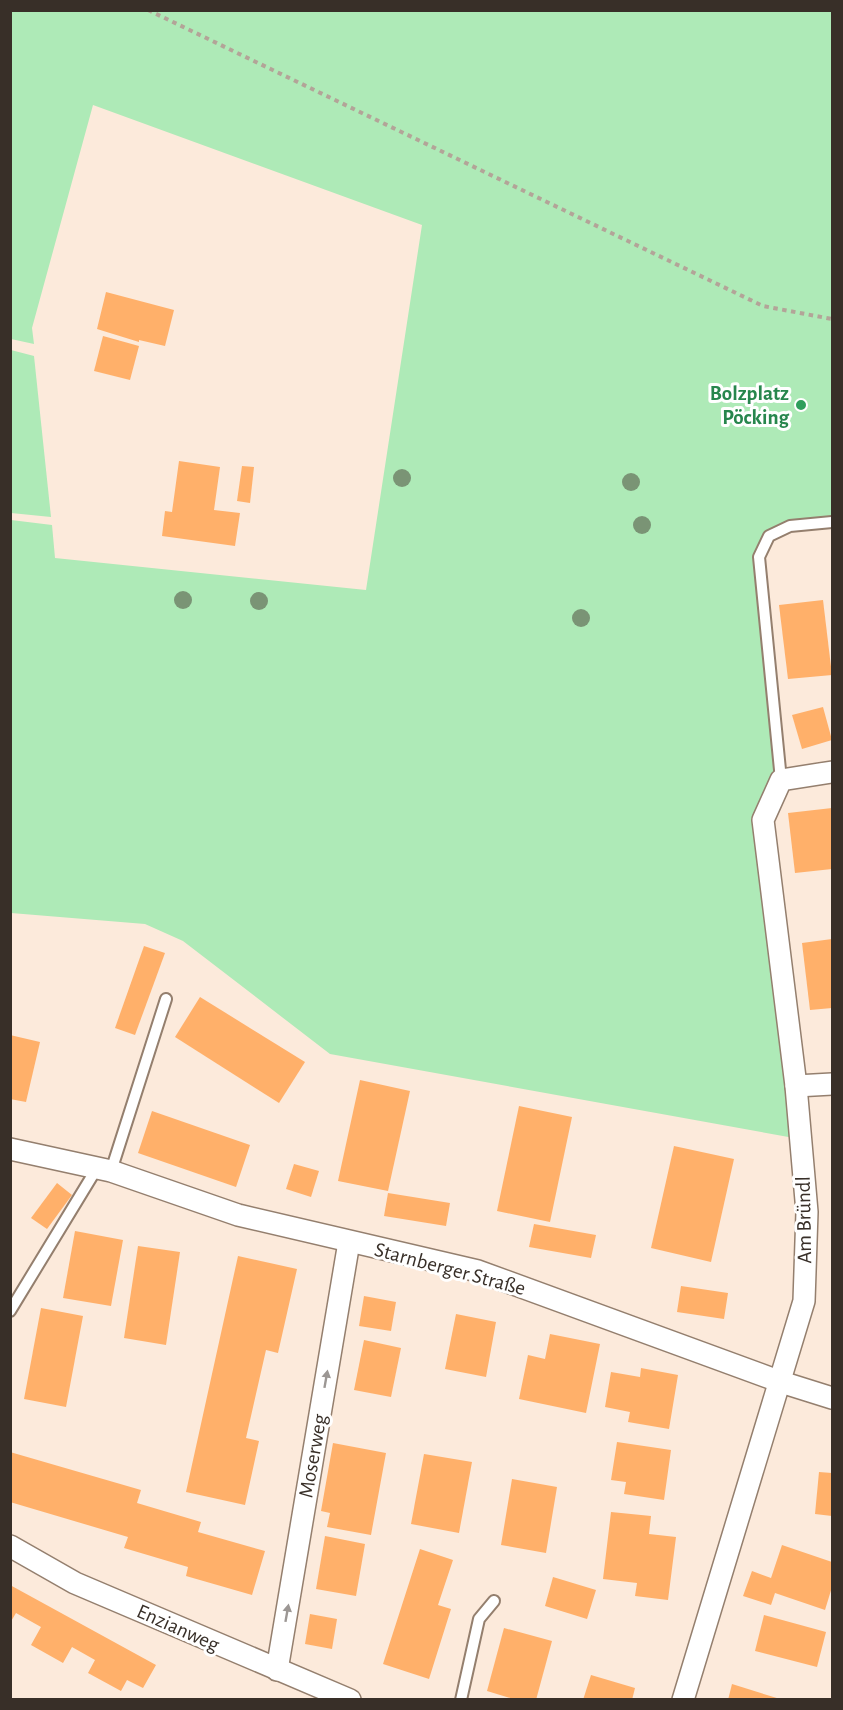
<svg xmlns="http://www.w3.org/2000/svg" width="843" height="1710" font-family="'Alegreya Sans',sans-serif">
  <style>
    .green { fill: #aeeab7 }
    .building { fill: #ffb06a }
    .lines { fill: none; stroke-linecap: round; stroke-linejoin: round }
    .service-casing { stroke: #947f6e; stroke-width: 14 }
    .minor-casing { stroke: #947f6e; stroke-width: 24 }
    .path { stroke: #b3a498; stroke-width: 4; stroke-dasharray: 4.5 4.5; stroke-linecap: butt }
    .service { stroke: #fff; stroke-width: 10 }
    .minor { stroke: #fff; stroke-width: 21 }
    .tree { fill: #7a9475 }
    .oneway { fill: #9c9794 }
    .leisure-dot { fill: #2e9e5b; stroke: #fff; stroke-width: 2 }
    .labels { text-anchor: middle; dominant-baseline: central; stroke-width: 6; stroke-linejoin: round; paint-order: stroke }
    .leisure-label { font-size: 21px; font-weight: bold; fill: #27864d; stroke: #fff; text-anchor: end }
    .street-label { font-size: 21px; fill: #382f28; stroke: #fff }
  </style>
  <rect width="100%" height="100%" fill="#fceadb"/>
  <g class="green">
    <polygon points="11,11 832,11 832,516 789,521 765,533 754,557 775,777 757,820 794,1138 330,1054 183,941 145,924 11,913 11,520 52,525 55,558 366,590 422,225 93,105 32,328 34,344 11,339"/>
    <polygon points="11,350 34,356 51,517 11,513"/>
  </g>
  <g class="building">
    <polygon points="106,292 174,310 165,346 139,340 139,342 97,329"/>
    <polygon points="103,336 139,346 130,380 94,371"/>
    <polygon points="179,461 220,467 214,510 240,513 235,546 162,536 165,511 172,512"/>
    <polygon points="242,466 254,467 250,503 237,501"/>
    <polygon points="823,600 832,675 788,679 779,605"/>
    <polygon points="823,707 832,740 802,749 792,715"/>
    <polygon points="832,808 832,869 795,873 788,813"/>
    <polygon points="832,939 832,1008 810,1010 802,943"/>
    <polygon points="144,946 165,953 135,1035 115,1028"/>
    <polygon points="200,997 305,1062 279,1103 175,1037"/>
    <polygon points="10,1035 40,1042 26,1102 10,1099"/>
    <polygon points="360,1080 410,1091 388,1191 338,1181"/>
    <polygon points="519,1106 572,1117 550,1222 497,1211"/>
    <polygon points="152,1111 250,1145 236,1187 138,1153"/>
    <polygon points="674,1146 734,1159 711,1262 651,1248"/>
    <polygon points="294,1164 319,1171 311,1197 286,1189"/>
    <polygon points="57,1183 72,1195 47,1229 31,1218"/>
    <polygon points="388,1193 450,1203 446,1226 384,1216"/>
    <polygon points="534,1224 596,1235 591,1258 529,1247"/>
    <polygon points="75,1231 123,1240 111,1306 63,1298"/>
    <polygon points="138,1246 180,1252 166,1345 124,1338"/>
    <polygon points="238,1256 297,1269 278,1353 266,1350 246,1438 259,1441 245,1505 186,1492"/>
    <polygon points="681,1286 728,1293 724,1319 677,1312"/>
    <polygon points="364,1296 396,1302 391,1331 359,1326"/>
    <polygon points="41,1308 83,1316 66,1407 24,1399"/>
    <polygon points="456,1314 496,1322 486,1377 445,1369"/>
    <polygon points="550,1334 600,1344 586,1413 519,1399 528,1355 545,1359"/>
    <polygon points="364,1340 401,1348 391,1397 354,1390"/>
    <polygon points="641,1368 678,1375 669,1429 628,1422 630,1412 605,1407 611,1372 640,1377"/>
    <polygon points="617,1442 671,1450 664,1500 624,1494 626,1482 611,1480"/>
    <polygon points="333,1443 386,1453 371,1535 327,1527 330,1513 321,1511"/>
    <polygon points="10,1452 141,1490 137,1503 201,1522 198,1532 265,1551 252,1595 186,1576 188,1567 124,1548 128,1537 10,1502"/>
    <polygon points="424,1454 472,1462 459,1533 411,1524"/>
    <polygon points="819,1472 832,1473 832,1516 815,1514"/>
    <polygon points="512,1479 557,1487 546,1553 501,1545"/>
    <polygon points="611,1512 651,1516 649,1534 676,1537 668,1600 635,1596 637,1583 603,1579"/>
    <polygon points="325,1536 365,1544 356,1596 316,1589"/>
    <polygon points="782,1545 832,1562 832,1587 825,1610 775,1593 771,1605 743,1596 752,1571 771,1578"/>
    <polygon points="420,1549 453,1560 438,1605 451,1609 429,1679 383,1664"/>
    <polygon points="553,1577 596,1590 587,1619 545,1606"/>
    <polygon points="10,1585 156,1665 143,1688 127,1680 121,1691 88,1673 95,1660 72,1647 63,1663 31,1645 41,1627 16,1613 10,1623"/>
    <polygon points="310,1614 337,1619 332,1649 305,1644"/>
    <polygon points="764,1615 826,1632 817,1667 755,1651"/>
    <polygon points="504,1628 552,1641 536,1700 517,1700 487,1691"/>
    <polygon points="591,1675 635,1688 632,1700 583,1700"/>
    <polygon points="732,1684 780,1699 780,1700 728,1700"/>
  </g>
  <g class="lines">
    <defs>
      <g id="service">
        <polyline points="781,780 759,557 769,536 790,526 832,522"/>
        <polyline points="111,1171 166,999"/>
        <polyline points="10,1311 97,1168"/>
        <polyline points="461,1700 479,1619 494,1601"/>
      </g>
      <g id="minor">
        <polyline points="796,1086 832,1084"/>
        <polyline points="10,1149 111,1171 238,1215 478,1271 781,1382 832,1398"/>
        <polyline points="10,1546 75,1583 350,1700"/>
        <polyline points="277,1670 349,1242"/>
        <polyline points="683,1700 804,1301 807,1212 796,1086 763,820 781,780 832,772"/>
      </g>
    </defs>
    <use href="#service" class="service-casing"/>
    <use href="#minor" class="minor-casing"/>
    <polyline class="path" points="148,10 763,306 832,319"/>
    <use href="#service" class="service"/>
    <use href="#minor" class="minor"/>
  </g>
  <g class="tree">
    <circle cx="402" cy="478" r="9"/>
    <circle cx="631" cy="482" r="9"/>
    <circle cx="642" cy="525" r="9"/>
    <circle cx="183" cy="600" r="9"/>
    <circle cx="259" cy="601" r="9"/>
    <circle cx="581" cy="618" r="9"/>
  </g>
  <defs><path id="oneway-solid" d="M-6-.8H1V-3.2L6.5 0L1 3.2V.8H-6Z" transform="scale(1.5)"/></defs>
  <g class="oneway">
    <use href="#oneway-solid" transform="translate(326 1379) rotate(-80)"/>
    <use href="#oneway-solid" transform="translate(287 1613) rotate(-80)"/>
  </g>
  <circle class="leisure-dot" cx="801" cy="405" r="6"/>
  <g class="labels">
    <g class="leisure-label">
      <text x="789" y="393">Bolzplatz<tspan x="789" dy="24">Pöcking</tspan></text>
    </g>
    <g class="street-label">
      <text transform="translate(804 1220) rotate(-91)">Am Bründl</text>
      <text transform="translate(450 1269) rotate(15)">Starnberger Straße</text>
      <text transform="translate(313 1456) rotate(-80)">Moserweg</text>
      <text transform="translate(178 1628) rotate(24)">Enzianweg</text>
    </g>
  </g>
  <rect width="843" height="1710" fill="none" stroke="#382f28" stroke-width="24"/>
</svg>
